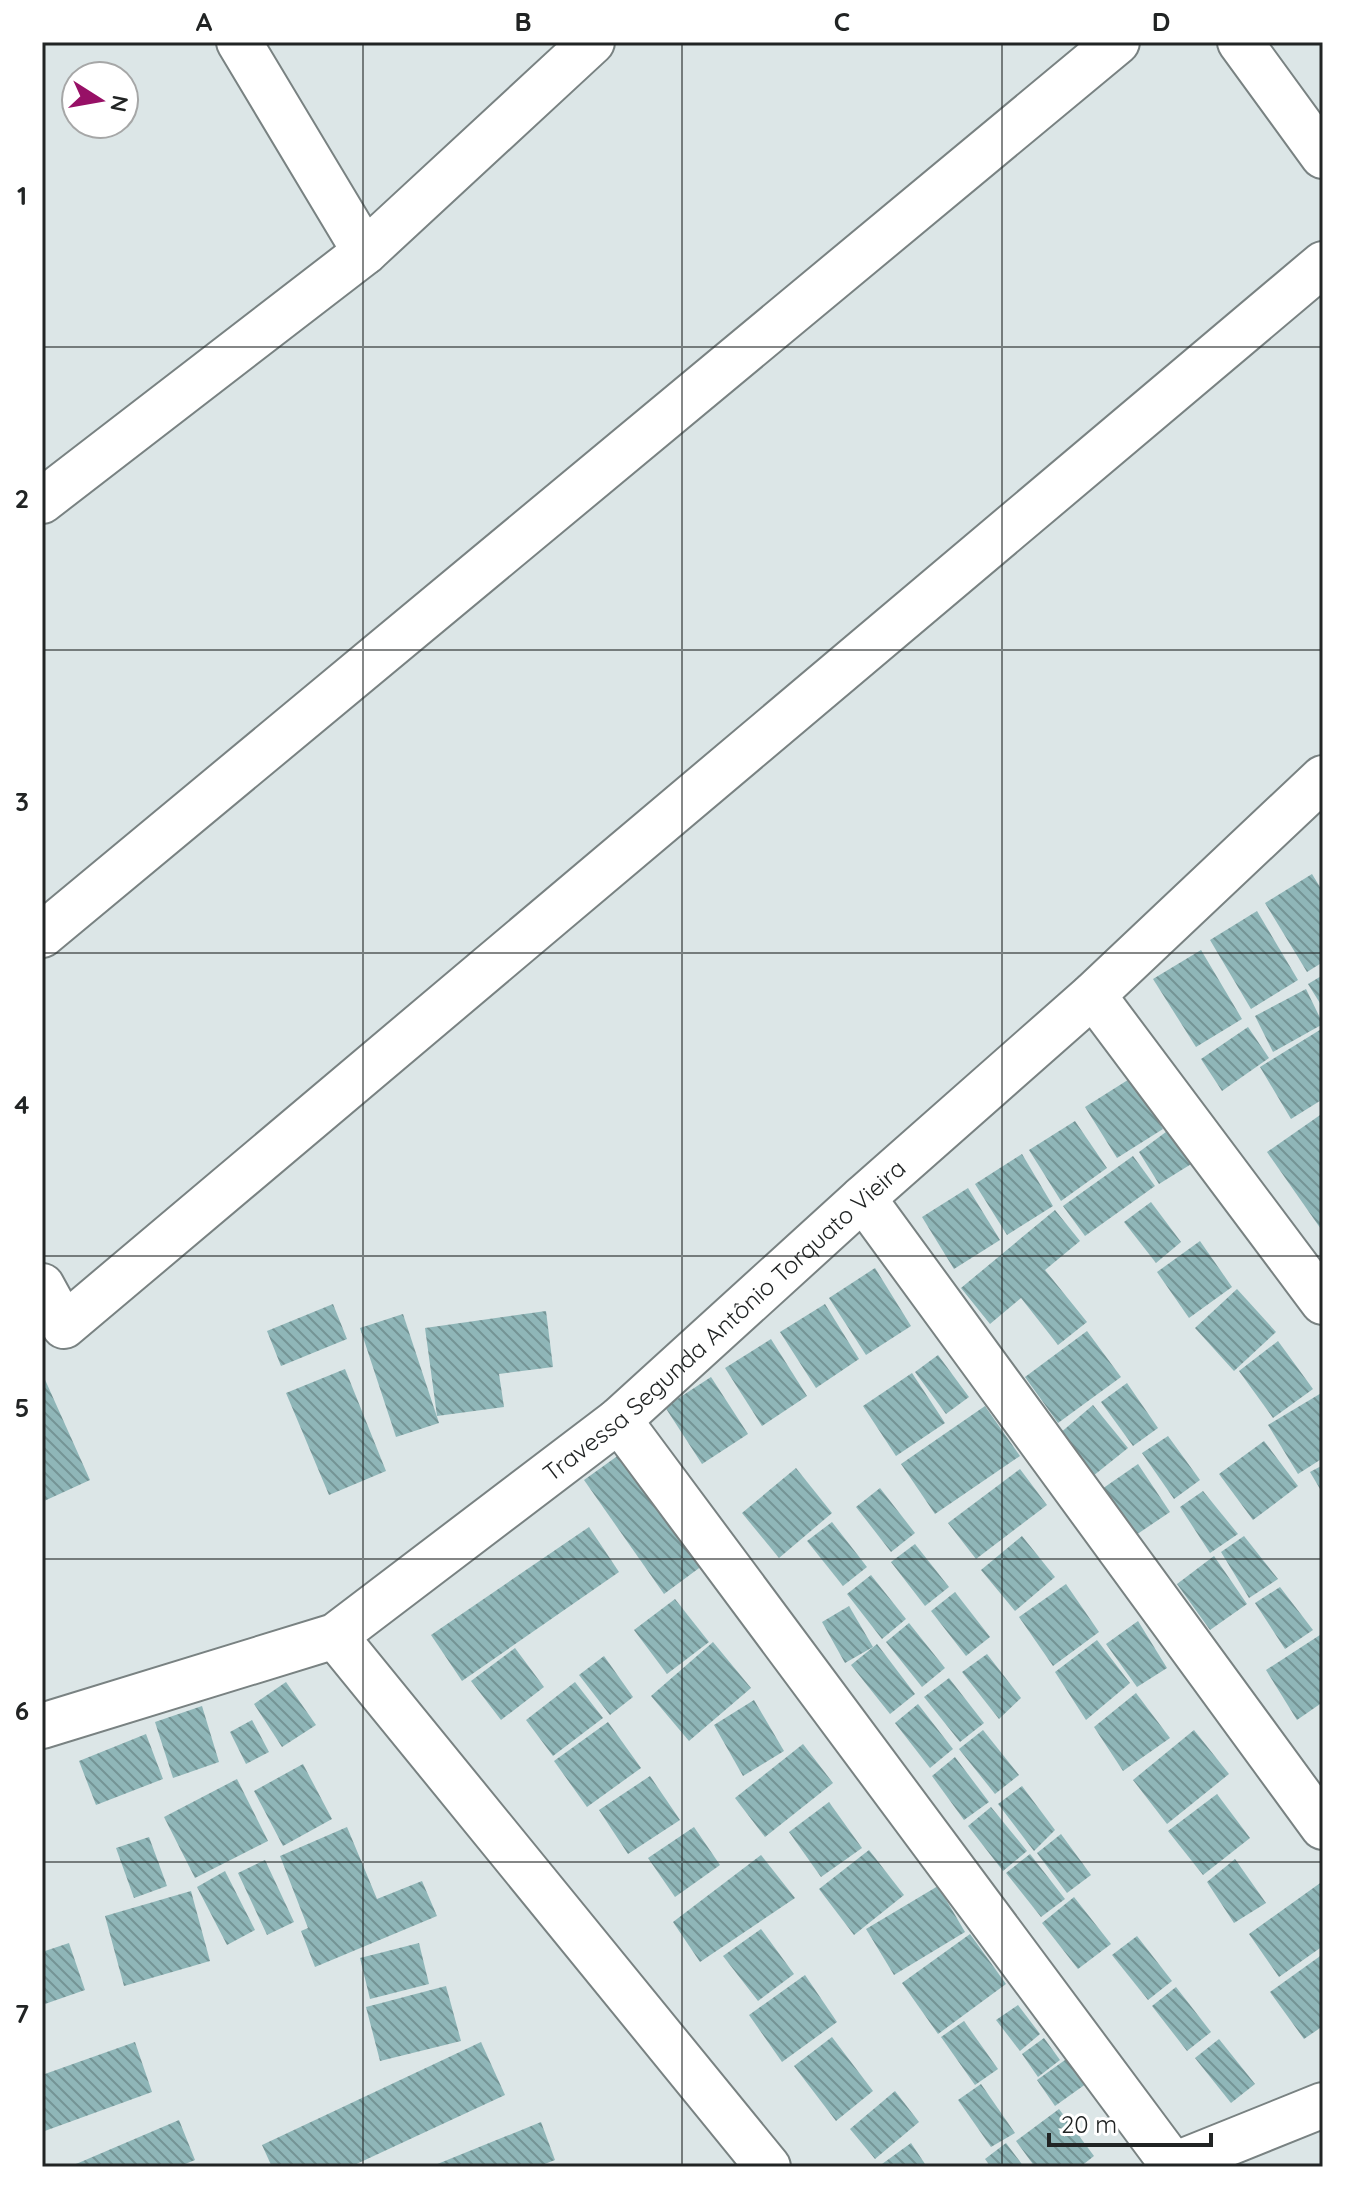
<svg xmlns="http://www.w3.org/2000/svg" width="1365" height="2209" font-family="Quicksand,sans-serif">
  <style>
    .building { fill: url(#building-back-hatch) }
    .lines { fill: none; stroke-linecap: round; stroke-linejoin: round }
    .minor-casing { stroke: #798282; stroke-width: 48 }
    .minor { stroke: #fff; stroke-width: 44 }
    .grid { fill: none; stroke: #212424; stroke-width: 2; stroke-opacity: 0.55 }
    .labels { text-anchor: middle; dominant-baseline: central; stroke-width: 6; stroke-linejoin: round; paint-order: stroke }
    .street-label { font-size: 24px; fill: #212424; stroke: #fff }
    .neatline { fill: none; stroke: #212424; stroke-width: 3 }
    .grid-label { font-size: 26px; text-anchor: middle; font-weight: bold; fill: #212424 }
  </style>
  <defs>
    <pattern id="building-back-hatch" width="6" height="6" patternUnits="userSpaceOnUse" patternTransform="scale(2)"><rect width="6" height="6" fill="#8fb6b8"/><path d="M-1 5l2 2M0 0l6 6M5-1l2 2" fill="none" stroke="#749495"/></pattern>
  </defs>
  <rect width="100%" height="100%" fill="#dce6e7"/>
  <g class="building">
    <polygon points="1312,874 1323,892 1323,962 1307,972 1265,903"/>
    <polygon points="1257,911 1298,980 1251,1009 1210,940"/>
    <polygon points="1201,950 1242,1019 1196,1047 1153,979"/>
    <polygon points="1323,975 1323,1008 1308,984"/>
    <polygon points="1306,989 1323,1024 1273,1052 1255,1016"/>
    <polygon points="1248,1027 1269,1058 1222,1091 1201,1059"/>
    <polygon points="1323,1028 1323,1099 1291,1119 1260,1067"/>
    <polygon points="1131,1078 1163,1129 1117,1158 1085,1107"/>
    <polygon points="1323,1113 1323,1232 1267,1152"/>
    <polygon points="1182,1120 1209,1153 1159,1184 1139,1152"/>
    <polygon points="1075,1121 1107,1168 1061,1201 1029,1150"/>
    <polygon points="1022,1154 1053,1206 1007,1235 975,1184"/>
    <polygon points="1133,1156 1155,1186 1085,1236 1063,1206"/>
    <polygon points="968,1188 1000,1240 954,1269 922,1217"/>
    <polygon points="1151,1202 1181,1242 1156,1263 1124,1222"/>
    <polygon points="1055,1210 1080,1241 1045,1270 1087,1322 1058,1345 1021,1298 990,1324 961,1288"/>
    <polygon points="1200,1241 1232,1287 1189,1318 1157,1272"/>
    <polygon points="875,1268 911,1326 866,1355 829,1298"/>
    <polygon points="1237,1289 1276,1332 1234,1371 1195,1328"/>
    <polygon points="333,1304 347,1339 281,1366 267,1331"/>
    <polygon points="825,1304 859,1359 816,1388 780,1332"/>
    <polygon points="546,1311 553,1367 499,1374 504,1407 437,1416 425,1328"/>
    <polygon points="403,1314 439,1423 396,1437 360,1328"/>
    <polygon points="1087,1331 1121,1377 1058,1423 1025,1377"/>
    <polygon points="771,1339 807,1396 762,1426 725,1368"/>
    <polygon points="1278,1341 1313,1389 1273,1418 1239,1371"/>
    <polygon points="938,1355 969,1397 946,1414 915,1372"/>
    <polygon points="345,1369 386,1471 329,1495 286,1393"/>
    <polygon points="42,1373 90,1480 42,1502"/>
    <polygon points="912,1373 945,1423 896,1456 863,1406"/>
    <polygon points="711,1377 748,1434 702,1464 665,1407"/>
    <polygon points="1127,1383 1158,1428 1133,1446 1101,1402"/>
    <polygon points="1323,1392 1323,1458 1298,1474 1268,1425"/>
    <polygon points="1093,1405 1128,1448 1093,1476 1059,1434"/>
    <polygon points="985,1406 1020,1456 935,1514 901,1464"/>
    <polygon points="1168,1436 1200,1480 1174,1499 1142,1453"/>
    <polygon points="1264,1441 1298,1486 1253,1520 1219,1474"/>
    <polygon points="630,1447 710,1560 664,1594 584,1480"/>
    <polygon points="1138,1464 1170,1512 1133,1537 1102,1489"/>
    <polygon points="1323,1465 1323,1494 1310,1472"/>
    <polygon points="796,1468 832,1513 779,1558 742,1513"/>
    <polygon points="1020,1469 1047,1505 976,1559 948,1523"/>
    <polygon points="880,1488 915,1533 891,1552 856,1507"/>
    <polygon points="1203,1491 1238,1534 1210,1553 1180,1507"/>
    <polygon points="832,1522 867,1567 843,1586 807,1541"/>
    <polygon points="589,1527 619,1572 462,1681 431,1635"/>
    <polygon points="1022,1536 1055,1577 1015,1611 981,1570"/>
    <polygon points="1244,1536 1278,1579 1249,1598 1221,1552"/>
    <polygon points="915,1544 949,1587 925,1606 891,1562"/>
    <polygon points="1214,1556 1247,1604 1210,1630 1177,1584"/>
    <polygon points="871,1575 906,1619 882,1639 847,1594"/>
    <polygon points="1066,1584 1099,1632 1053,1666 1019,1617"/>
    <polygon points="1280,1587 1313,1630 1285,1649 1255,1603"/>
    <polygon points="955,1592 990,1637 966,1656 931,1611"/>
    <polygon points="675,1599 709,1642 667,1674 634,1630"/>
    <polygon points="849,1606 873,1647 845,1663 822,1622"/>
    <polygon points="1138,1621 1167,1668 1137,1687 1106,1644"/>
    <polygon points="909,1623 945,1668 922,1687 886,1642"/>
    <polygon points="1323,1633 1323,1702 1297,1720 1266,1670"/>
    <polygon points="1097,1640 1130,1683 1086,1720 1055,1672"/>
    <polygon points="713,1642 751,1688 689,1741 651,1696"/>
    <polygon points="877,1644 915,1694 890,1714 851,1665"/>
    <polygon points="515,1648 544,1687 501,1720 471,1681"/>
    <polygon points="987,1654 1021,1698 999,1719 962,1672"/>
    <polygon points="604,1656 633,1697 610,1715 579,1675"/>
    <polygon points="949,1678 984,1723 960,1742 924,1697"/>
    <polygon points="286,1682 316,1725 282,1747 254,1704"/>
    <polygon points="575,1682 603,1718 553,1756 526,1720"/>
    <polygon points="1136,1693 1170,1738 1123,1771 1094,1727"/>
    <polygon points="754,1700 784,1751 743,1776 714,1725"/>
    <polygon points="918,1704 953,1749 930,1768 895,1723"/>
    <polygon points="202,1706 219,1762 173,1778 155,1722"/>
    <polygon points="252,1720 269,1752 246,1764 230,1732"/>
    <polygon points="608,1722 641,1768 587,1807 554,1761"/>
    <polygon points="983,1730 1019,1775 995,1794 959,1749"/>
    <polygon points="1194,1730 1229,1774 1167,1824 1133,1780"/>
    <polygon points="146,1734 163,1779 96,1805 79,1761"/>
    <polygon points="803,1744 833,1783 765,1837 735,1798"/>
    <polygon points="955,1757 989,1802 964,1820 932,1776"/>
    <polygon points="303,1764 332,1819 283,1846 254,1791"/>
    <polygon points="650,1776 680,1820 628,1854 599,1810"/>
    <polygon points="237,1779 268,1841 195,1878 164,1817"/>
    <polygon points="1022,1786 1055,1830 1034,1851 998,1804"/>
    <polygon points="1217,1794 1250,1838 1203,1875 1168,1831"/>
    <polygon points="829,1802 862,1848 821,1877 789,1832"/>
    <polygon points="991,1807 1027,1851 1003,1871 968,1826"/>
    <polygon points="347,1827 377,1899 422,1881 437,1916 315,1967 301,1931 308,1928 280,1856"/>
    <polygon points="694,1827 720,1865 675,1897 648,1858"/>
    <polygon points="1061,1834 1091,1875 1067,1893 1037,1853"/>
    <polygon points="149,1837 167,1886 134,1898 116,1848"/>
    <polygon points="869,1850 904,1895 854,1935 819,1889"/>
    <polygon points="1030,1854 1065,1899 1041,1917 1006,1873"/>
    <polygon points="761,1855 795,1898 700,1962 673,1922"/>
    <polygon points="1235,1859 1266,1903 1234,1923 1207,1882"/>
    <polygon points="265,1860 294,1922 267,1935 238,1873"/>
    <polygon points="225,1871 255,1930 227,1945 197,1887"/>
    <polygon points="1323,1881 1323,1946 1279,1977 1249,1934"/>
    <polygon points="938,1886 965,1932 894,1975 866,1929"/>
    <polygon points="191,1891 210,1961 124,1986 105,1916"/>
    <polygon points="1074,1897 1111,1944 1078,1969 1042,1923"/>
    <polygon points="761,1929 794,1974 758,2001 723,1956"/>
    <polygon points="970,1934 1006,1984 938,2034 902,1983"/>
    <polygon points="1137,1936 1172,1981 1148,2000 1112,1955"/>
    <polygon points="69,1943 85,1990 42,2005 42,1952"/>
    <polygon points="419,1943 429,1984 370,1999 360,1958"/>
    <polygon points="1323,1954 1323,2026 1304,2039 1270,1992"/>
    <polygon points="805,1975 837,2022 782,2062 749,2015"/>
    <polygon points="446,1986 461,2041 380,2061 366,2007"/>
    <polygon points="1176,1987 1211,2032 1187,2051 1152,2006"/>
    <polygon points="1018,2005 1040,2034 1020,2051 996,2020"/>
    <polygon points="964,2021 998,2069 975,2085 941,2037"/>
    <polygon points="832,2037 873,2091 836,2121 794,2066"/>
    <polygon points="1044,2038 1060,2060 1038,2077 1022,2054"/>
    <polygon points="1219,2039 1255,2084 1231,2103 1195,2058"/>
    <polygon points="135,2042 152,2092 42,2132 42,2075"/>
    <polygon points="481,2042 505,2095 350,2167 272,2167 262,2145"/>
    <polygon points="1072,2055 1090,2081 1055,2106 1037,2080"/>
    <polygon points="981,2084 1015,2133 991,2147 958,2100"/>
    <polygon points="895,2091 919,2122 875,2159 850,2129"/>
    <polygon points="1059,2109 1094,2156 1080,2167 1035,2167 1016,2141"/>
    <polygon points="179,2120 195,2160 178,2167 69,2167"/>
    <polygon points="541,2122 555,2160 537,2167 430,2167"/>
    <polygon points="911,2143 927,2167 884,2167 882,2164"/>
    <polygon points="1006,2143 1024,2167 991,2167 985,2159"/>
  </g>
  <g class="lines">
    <defs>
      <g id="minor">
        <polyline points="239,42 365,252"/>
        <polyline points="1240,42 1323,156"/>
        <polyline points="42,501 365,252 592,42"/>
        <polyline points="42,935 1117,42"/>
        <polyline points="1093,995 1323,1302"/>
        <polyline points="863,1198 1323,1827"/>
        <polyline points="42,1286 64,1326 1323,264"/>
        <polyline points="619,1420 1173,2165"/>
        <polyline points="335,1636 768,2167"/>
        <path id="s1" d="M42 1726 335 1636 619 1420 863 1198 1093 995 1323 778"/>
        <polyline points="1169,2167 1323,2105"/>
      </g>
    </defs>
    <use href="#minor" class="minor-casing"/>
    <use href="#minor" class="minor"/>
  </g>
  <path class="grid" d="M363 42V2167M682 42V2167M1002 42V2167M42 347H1323M42 650H1323M42 953H1323M42 1256H1323M42 1559H1323M42 1862H1323"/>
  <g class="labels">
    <g class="street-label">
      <text stroke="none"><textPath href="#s1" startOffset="808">Travessa Segunda Antônio Torquato Vieira</textPath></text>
    </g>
  </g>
  <rect width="1365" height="2209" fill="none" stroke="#ffffff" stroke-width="88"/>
  <g transform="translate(100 100) rotate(101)"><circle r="38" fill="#ffffff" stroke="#a6a7a7" stroke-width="2"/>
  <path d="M0-6L14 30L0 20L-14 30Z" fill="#971066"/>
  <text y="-12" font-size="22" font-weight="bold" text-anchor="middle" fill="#212424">N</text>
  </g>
  <path d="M1049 2133v12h162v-12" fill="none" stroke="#212424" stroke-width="4"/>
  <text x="1061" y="2133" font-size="24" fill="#212424" stroke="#ffffff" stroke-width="6" paint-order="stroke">20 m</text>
  <rect x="44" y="44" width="1277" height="2121" class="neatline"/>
  <g class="grid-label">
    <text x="204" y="31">A</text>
    <text x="523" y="31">B</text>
    <text x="842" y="31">C</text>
    <text x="1161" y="31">D</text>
    <text x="22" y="205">1</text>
    <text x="22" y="508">2</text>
    <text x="22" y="811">3</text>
    <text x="22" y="1114">4</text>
    <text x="22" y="1417">5</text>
    <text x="22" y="1720">6</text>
    <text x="22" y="2023">7</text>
  </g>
</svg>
